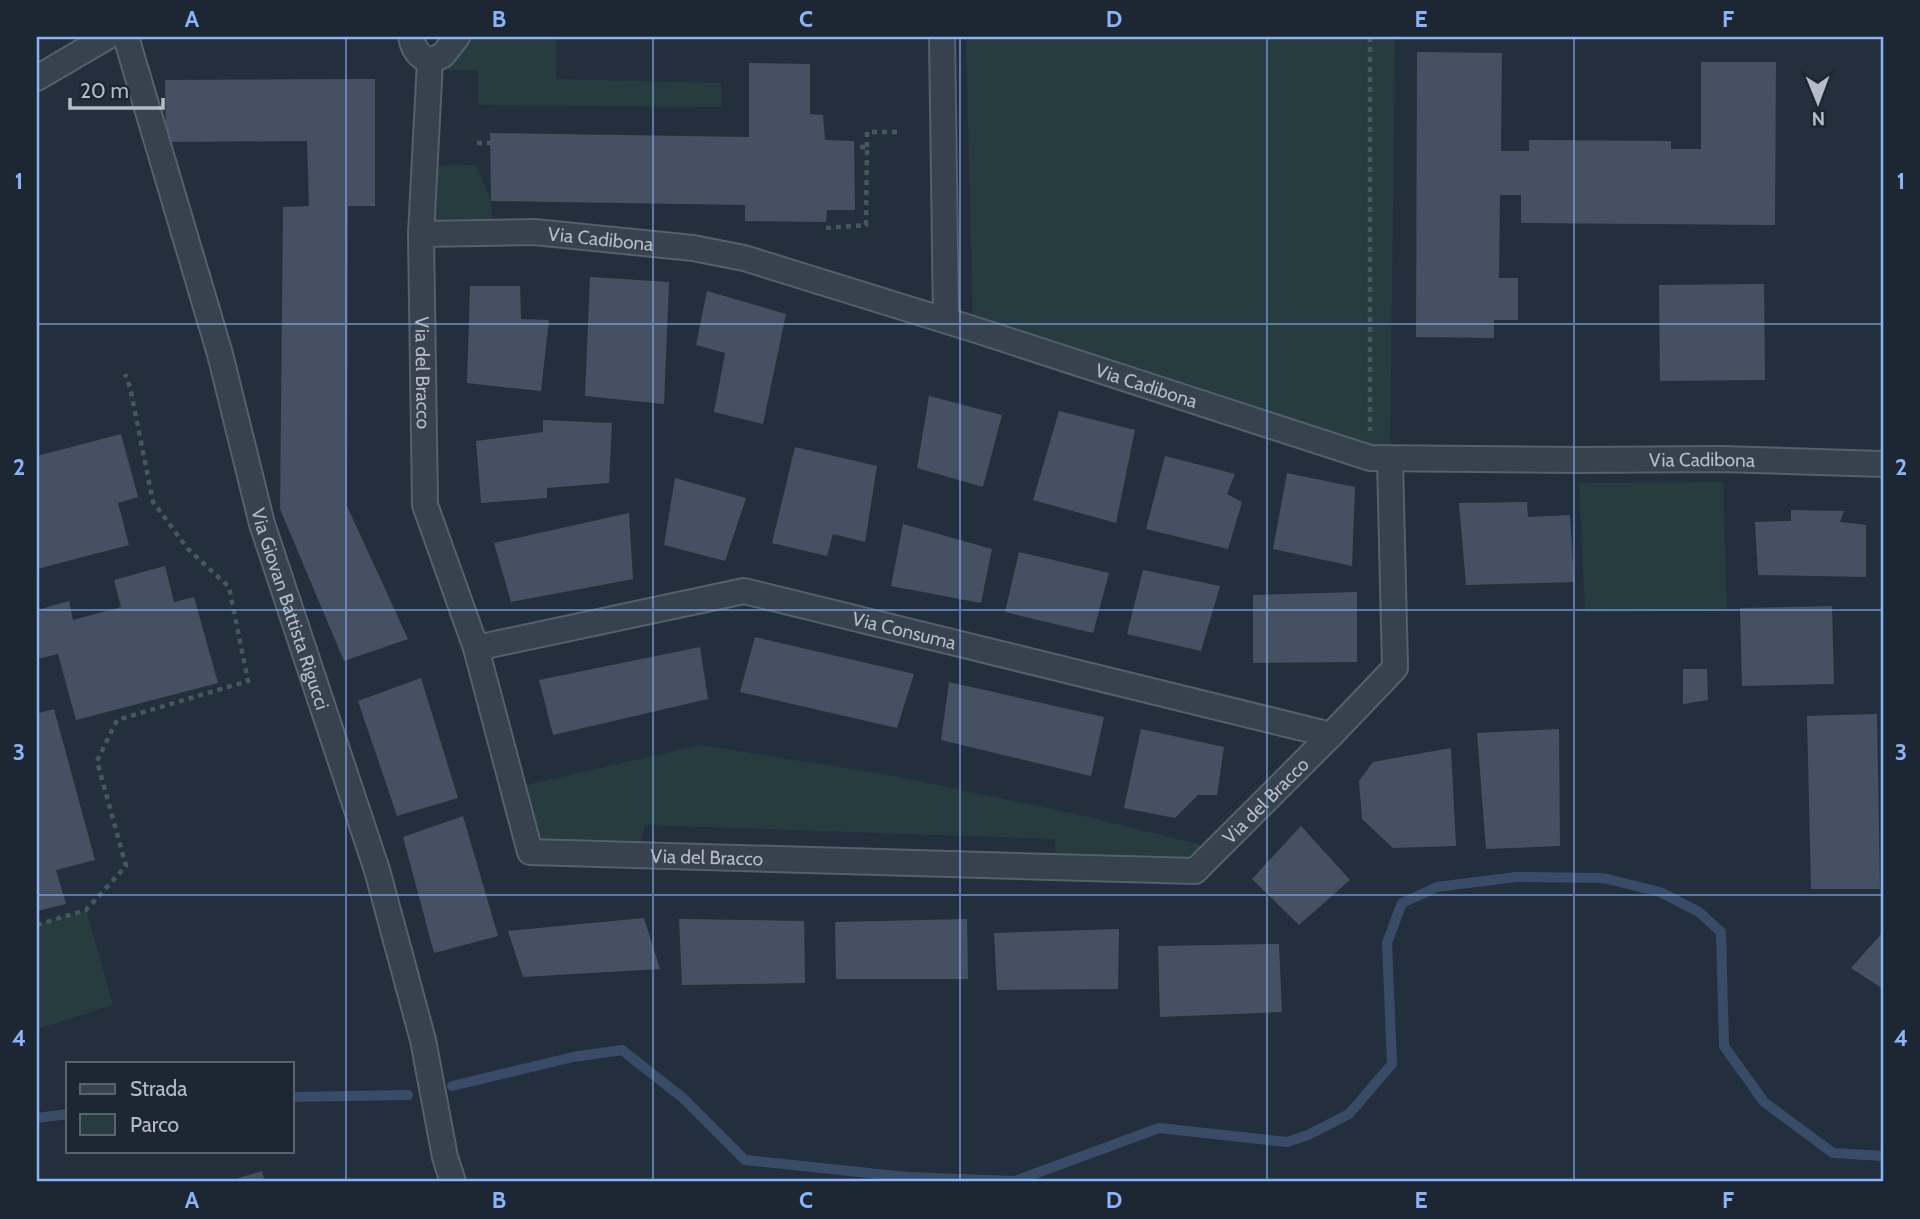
<svg xmlns="http://www.w3.org/2000/svg" width="1920" height="1219" font-family="Cabin,sans-serif">
  <style>
    .green { fill: #263c3f }
    .lines { fill: none; stroke-linecap: round; stroke-linejoin: round }
    .stream { stroke: #394c67; stroke-width: 10 }
    .building { fill: #455162 }
    .minor-casing { stroke: #565f6c; stroke-width: 28 }
    .path { stroke: #44595c; stroke-width: 4.5; stroke-dasharray: 5 5; stroke-linecap: butt }
    .minor { stroke: #38414e; stroke-width: 24 }
    .grid { fill: none; stroke: #8ab4f8; stroke-width: 2; stroke-opacity: 0.55 }
    .labels { text-anchor: middle; dominant-baseline: central; stroke-width: 7; stroke-linejoin: round; paint-order: stroke }
    .street-label { font-size: 19px; fill: #b4bcc9; stroke: #1d2633 }
    .neatline { fill: none; stroke: #8ab4f8; stroke-width: 2.5 }
    .grid-label { font-size: 23px; text-anchor: middle; font-weight: bold; fill: #8ab4f8 }
  </style>
  <rect width="100%" height="100%" fill="#242f3e"/>
  <g class="green">
    <polygon points="463,37 556,37 556,79 721,83 722,107 478,105 478,70 429,70"/>
    <polygon points="966,37 1395,37 1390,460 973,329"/>
    <polygon points="476,165 491,201 493,232 421,234 423,166"/>
    <polygon points="1723,482 1727,611 1585,612 1579,483"/>
    <polygon points="701,745 894,776 1076,814 1217,849 1195,871 1056,867 1055,839 645,825 637,855 530,852 513,788"/>
    <polygon points="86,910 113,1005 37,1029 37,925"/>
  </g>
  <g class="lines">
    <g class="stream">
      <polyline points="452,1086 573,1057 622,1050 683,1098 745,1160 906,1177 1015,1181 1159,1128 1287,1142 1308,1135 1349,1114 1392,1064 1387,943 1402,903 1437,887 1516,877 1603,878 1660,892 1699,912 1721,932 1724,1046 1764,1102 1833,1153 1883,1156"/>
      <polyline points="292,1097 408,1095"/>
      <polyline points="37,1118 68,1114"/>
    </g>
  </g>
  <g class="building">
    <polygon points="1417,52 1502,53 1501,151 1529,151 1529,140 1671,141 1671,149 1701,149 1701,62 1776,62 1775,225 1521,223 1521,195 1500,195 1499,278 1518,278 1518,320 1494,320 1494,338 1416,337"/>
    <polygon points="749,63 810,64 810,114 823,115 825,140 854,141 855,210 827,210 826,222 745,221 745,205 491,201 490,133 749,137"/>
    <polygon points="375,79 375,206 348,206 347,506 408,639 344,661 280,509 283,207 309,206 307,141 166,142 165,80"/>
    <polygon points="590,277 669,282 664,404 585,396"/>
    <polygon points="1764,284 1765,380 1660,381 1659,285"/>
    <polygon points="470,286 520,286 521,319 549,320 541,391 467,383"/>
    <polygon points="707,291 786,314 763,424 714,412 725,353 696,345"/>
    <polygon points="929,396 1002,415 983,487 917,468"/>
    <polygon points="1059,411 1135,430 1116,523 1033,500"/>
    <polygon points="543,420 612,423 609,483 547,488 547,498 481,503 476,441 543,432"/>
    <polygon points="121,434 138,497 118,503 129,545 37,569 37,456"/>
    <polygon points="795,447 877,466 865,542 833,534 827,556 772,543"/>
    <polygon points="1165,456 1235,474 1227,494 1242,502 1228,549 1146,529"/>
    <polygon points="1287,473 1355,487 1352,566 1273,549"/>
    <polygon points="675,478 746,498 725,561 664,545"/>
    <polygon points="1527,502 1528,517 1570,515 1574,582 1466,585 1459,503"/>
    <polygon points="1791,510 1844,511 1840,522 1866,525 1866,577 1758,575 1755,522 1791,521"/>
    <polygon points="629,513 633,579 511,602 494,543"/>
    <polygon points="903,524 992,549 981,603 891,586"/>
    <polygon points="1019,552 1109,573 1093,633 1005,612"/>
    <polygon points="165,566 174,602 194,597 218,683 76,720 58,654 37,659 37,610 69,601 73,620 121,607 114,580"/>
    <polygon points="1143,570 1220,586 1201,651 1127,634"/>
    <polygon points="1357,592 1357,662 1253,663 1253,595"/>
    <polygon points="1832,606 1834,684 1742,686 1740,608"/>
    <polygon points="755,637 914,674 897,728 740,692"/>
    <polygon points="700,647 708,699 553,735 539,680"/>
    <polygon points="1683,669 1707,669 1708,700 1683,704"/>
    <polygon points="421,678 458,798 397,816 358,701"/>
    <polygon points="949,682 1104,717 1091,776 941,740"/>
    <polygon points="37,707 39,713 54,709 95,860 56,870 66,904 37,911"/>
    <polygon points="1877,714 1880,889 1811,889 1807,716"/>
    <polygon points="1141,729 1224,747 1217,795 1198,795 1175,818 1124,808"/>
    <polygon points="1559,729 1560,846 1486,849 1477,733"/>
    <polygon points="1451,748 1456,846 1393,848 1362,819 1359,781 1373,762"/>
    <polygon points="463,816 498,936 434,953 403,837"/>
    <polygon points="1301,826 1350,880 1299,925 1252,879"/>
    <polygon points="644,918 660,969 523,977 508,931"/>
    <polygon points="679,919 804,921 805,983 682,985"/>
    <polygon points="967,919 968,979 836,979 835,922"/>
    <polygon points="1119,929 1118,989 997,990 994,933"/>
    <polygon points="1883,932 1883,989 1851,968"/>
    <polygon points="1279,944 1282,1012 1160,1017 1158,946"/>
    <polygon points="262,1171 265,1182 226,1182"/>
  </g>
  <g class="lines">
    <defs>
      <g id="minor">
        <path id="s1" d="M126 37 220 354 262 524 377 870 423 1040 445 1157 453 1182"/>
        <path d="M411 37C413 49 419 57 430 61"/>
        <polyline points="942,37 946,320"/>
        <path id="s2" d="M430 61 421 234 425 505 476 648 530 852 1195 871 1331 735 1395 668 1390 460"/>
        <polyline points="430,61 443,55 457,37"/>
        <polyline points="37,78 107,37"/>
        <path id="s3" d="M421 234 534 232 693 248 744 258 973 329 1370 458 1579 460 1721 459 1883 464"/>
        <path id="s4" d="M476 648 744 591 1331 735"/>
      </g>
    </defs>
    <use href="#minor" class="minor-casing"/>
    <g class="path">
      <polyline points="1370,37 1370,431"/>
      <polyline points="477,143 491,143"/>
      <polyline points="867,147 867,132 898,132"/>
      <polyline points="826,228 866,225 867,147 856,147"/>
      <polyline points="37,925 86,910 126,866 97,761 117,720 248,681 229,587 188,549 153,502 130,387 125,374"/>
    </g>
    <use href="#minor" class="minor"/>
  </g>
  <path class="grid" d="M346 37V1182M653 37V1182M960 37V1182M1267 37V1182M1574 37V1182M37 324H1883M37 610H1883M37 895H1883"/>
  <g class="labels">
    <g class="street-label">
      <text stroke="none"><textPath href="#s3" startOffset="180">Via Cadibona</textPath></text>
      <text stroke="none"><textPath href="#s2" startOffset="312">Via del Bracco</textPath></text>
      <text stroke="none"><textPath href="#s3" startOffset="747">Via Cadibona</textPath></text>
      <text stroke="none"><textPath href="#s3" startOffset="1314">Via Cadibona</textPath></text>
      <text stroke="none"><textPath href="#s1" startOffset="595">Via Giovan Battista Rigucci</textPath></text>
      <text stroke="none"><textPath href="#s4" startOffset="439">Via Consuma</textPath></text>
      <text stroke="none"><textPath href="#s2" startOffset="1572">Via del Bracco</textPath></text>
      <text stroke="none"><textPath href="#s2" startOffset="984">Via del Bracco</textPath></text>
    </g>
  </g>
  <rect width="1920" height="1219" fill="none" stroke="#1d2633" stroke-width="77"/>
  <rect x="66" y="1062" width="228" height="91" fill="#1d2633" stroke="#59626f" stroke-width="2"/>
  <rect x="80" y="1084" width="35" height="10" fill="#38414e" stroke="#59626f" stroke-width="2"/>
  <text x="130" y="1096" font-size="21" fill="#b4bcc9">Strada</text>
  <rect x="80" y="1114" width="35" height="21" fill="#263c3f" stroke="#59626f" stroke-width="2"/>
  <text x="130" y="1132" font-size="21" fill="#b4bcc9">Parco</text>
  <g transform="translate(1818 102) rotate(179)" stroke="#1d2633" stroke-width="5" paint-order="stroke">
  <path d="M0-5L12 26L0 18L-12 26Z" fill="#b4bcc9"/>
  <text y="-10" font-size="19" font-weight="bold" text-anchor="middle" fill="#b4bcc9">N</text>
  </g>
  <path d="M70 98v10h93v-10" fill="none" stroke="#b4bcc9" stroke-width="3.5"/>
  <text x="80" y="98" font-size="21" fill="#b4bcc9" stroke="#1d2633" stroke-width="5" paint-order="stroke">20 m</text>
  <rect x="38" y="38" width="1844" height="1142" class="neatline"/>
  <g class="grid-label">
    <text x="192" y="27">A</text>
    <text x="499" y="27">B</text>
    <text x="806" y="27">C</text>
    <text x="1114" y="27">D</text>
    <text x="1421" y="27">E</text>
    <text x="1728" y="27">F</text>
    <text x="19" y="189">1</text>
    <text x="1901" y="189">1</text>
    <text x="19" y="475">2</text>
    <text x="1901" y="475">2</text>
    <text x="19" y="760">3</text>
    <text x="1901" y="760">3</text>
    <text x="19" y="1046">4</text>
    <text x="1901" y="1046">4</text>
    <text x="192" y="1208">A</text>
    <text x="499" y="1208">B</text>
    <text x="806" y="1208">C</text>
    <text x="1114" y="1208">D</text>
    <text x="1421" y="1208">E</text>
    <text x="1728" y="1208">F</text>
  </g>
</svg>
